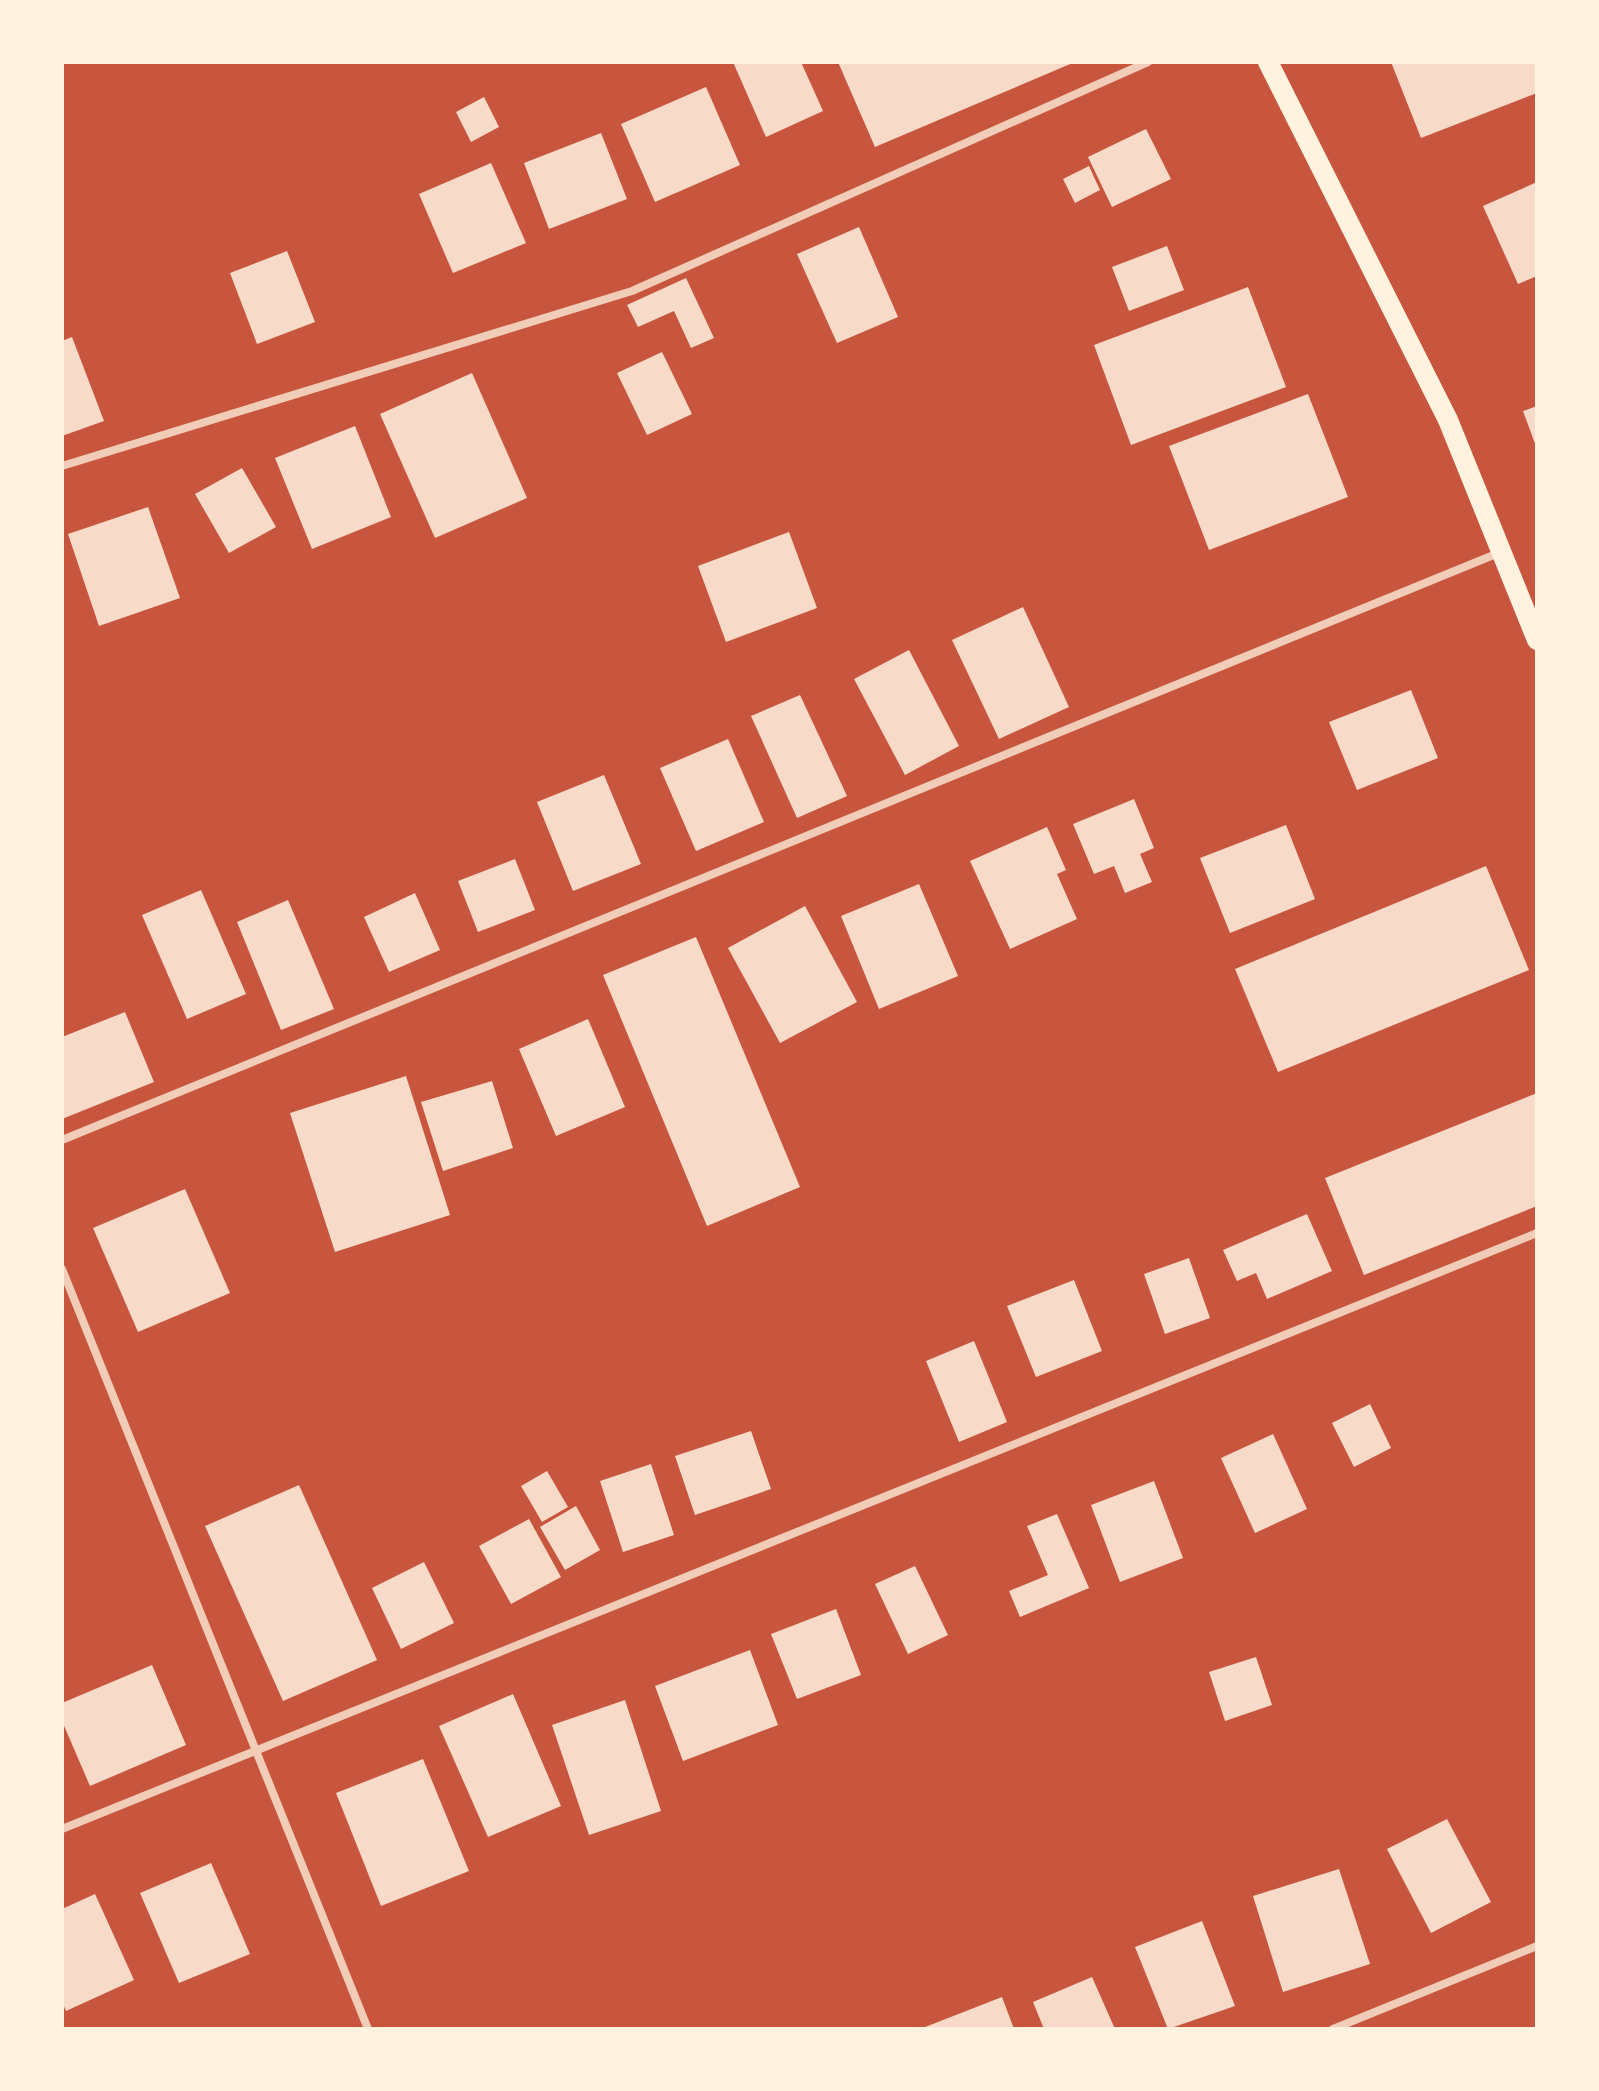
<svg xmlns="http://www.w3.org/2000/svg" width="1599" height="2091" font-family="'Golos Text',sans-serif">
  <style>
    .building { fill: #f7dbc8 }
    .lines { fill: none; stroke-linecap: round; stroke-linejoin: round }
    .minor { stroke: #f1ccb7; stroke-width: 8 }
    .primary { stroke: #fff3e0; stroke-width: 20 }
  </style>
  <rect width="100%" height="100%" fill="#c8553d"/>
  <g class="building">
    <polygon points="733,62 801,62 823,111 766,137"/>
    <polygon points="838,62 1075,62 875,147"/>
    <polygon points="1391,62 1537,62 1537,93 1421,138"/>
    <polygon points="706,87 740,165 655,202 621,124"/>
    <polygon points="484,97 499,127 471,142 456,112"/>
    <polygon points="1146,129 1171,179 1112,207 1088,157"/>
    <polygon points="601,133 627,199 549,229 524,163"/>
    <polygon points="491,163 526,243 453,273 419,194"/>
    <polygon points="1089,166 1100,190 1075,203 1063,179"/>
    <polygon points="1537,182 1537,276 1518,284 1483,206"/>
    <polygon points="859,227 898,317 837,343 797,254"/>
    <polygon points="1167,246 1184,290 1129,311 1112,267"/>
    <polygon points="287,251 315,322 257,344 230,273"/>
    <polygon points="686,278 714,338 691,348 674,311 638,327 627,305"/>
    <polygon points="1248,287 1286,387 1131,445 1094,345"/>
    <polygon points="72,337 104,421 62,436 62,341"/>
    <polygon points="662,352 692,414 647,435 617,373"/>
    <polygon points="472,373 527,498 435,538 380,414"/>
    <polygon points="1308,394 1348,497 1209,550 1169,446"/>
    <polygon points="1537,406 1537,449 1523,411"/>
    <polygon points="355,426 391,517 312,549 275,458"/>
    <polygon points="242,468 276,527 229,553 195,494"/>
    <polygon points="148,507 180,598 99,626 68,534"/>
    <polygon points="789,532 817,608 726,642 698,566"/>
    <polygon points="1023,607 1069,707 999,739 952,640"/>
    <polygon points="909,650 959,746 905,775 854,679"/>
    <polygon points="1411,690 1438,758 1357,790 1329,722"/>
    <polygon points="800,695 847,796 797,818 751,716"/>
    <polygon points="728,739 764,822 696,851 660,768"/>
    <polygon points="604,775 641,864 573,891 537,802"/>
    <polygon points="1134,799 1154,848 1140,854 1152,882 1125,893 1114,866 1094,874 1073,824"/>
    <polygon points="1286,825 1315,899 1230,933 1200,858"/>
    <polygon points="1047,827 1066,870 1057,874 1077,919 1010,949 970,861"/>
    <polygon points="515,859 535,910 478,932 458,881"/>
    <polygon points="1486,866 1529,970 1278,1072 1235,969"/>
    <polygon points="919,884 958,976 879,1009 841,916"/>
    <polygon points="201,890 246,994 187,1019 142,915"/>
    <polygon points="415,893 440,950 389,972 364,917"/>
    <polygon points="288,900 334,1009 281,1030 237,922"/>
    <polygon points="805,906 857,1002 780,1043 728,948"/>
    <polygon points="696,937 800,1187 707,1226 603,975"/>
    <polygon points="125,1012 154,1082 62,1119 62,1037"/>
    <polygon points="588,1019 625,1107 556,1136 519,1049"/>
    <polygon points="406,1076 450,1215 335,1252 290,1113"/>
    <polygon points="492,1081 513,1148 443,1171 421,1102"/>
    <polygon points="1537,1093 1537,1206 1364,1275 1325,1178"/>
    <polygon points="185,1189 230,1293 138,1332 93,1228"/>
    <polygon points="1307,1214 1332,1271 1267,1299 1256,1273 1237,1281 1223,1250"/>
    <polygon points="1189,1258 1210,1318 1165,1334 1144,1274"/>
    <polygon points="1074,1280 1102,1351 1036,1377 1007,1306"/>
    <polygon points="974,1341 1007,1422 959,1442 926,1361"/>
    <polygon points="1370,1404 1391,1448 1354,1467 1332,1423"/>
    <polygon points="751,1431 771,1489 695,1515 675,1456"/>
    <polygon points="1273,1434 1307,1509 1255,1533 1221,1458"/>
    <polygon points="651,1464 674,1535 623,1552 600,1481"/>
    <polygon points="547,1471 568,1507 542,1522 521,1486"/>
    <polygon points="1154,1481 1183,1558 1120,1582 1091,1505"/>
    <polygon points="299,1485 377,1660 283,1701 205,1526"/>
    <polygon points="576,1506 600,1550 565,1570 540,1527"/>
    <polygon points="1057,1514 1089,1588 1020,1617 1009,1591 1048,1575 1027,1526"/>
    <polygon points="529,1519 561,1577 511,1604 479,1546"/>
    <polygon points="424,1562 454,1623 401,1649 372,1588"/>
    <polygon points="915,1566 948,1635 908,1654 875,1584"/>
    <polygon points="836,1609 861,1675 797,1699 771,1634"/>
    <polygon points="750,1650 778,1725 683,1761 655,1686"/>
    <polygon points="1256,1657 1272,1705 1225,1721 1209,1672"/>
    <polygon points="152,1665 186,1745 90,1786 62,1721 62,1703"/>
    <polygon points="513,1694 561,1806 488,1837 439,1726"/>
    <polygon points="625,1700 661,1811 589,1835 552,1725"/>
    <polygon points="423,1759 469,1871 381,1906 336,1793"/>
    <polygon points="1447,1819 1491,1902 1431,1933 1387,1849"/>
    <polygon points="211,1863 250,1954 179,1983 140,1893"/>
    <polygon points="1339,1869 1370,1964 1283,1992 1253,1896"/>
    <polygon points="95,1894 134,1980 66,2011 62,2002 62,1909"/>
    <polygon points="1202,1921 1235,2006 1168,2029 1135,1947"/>
    <polygon points="1092,1977 1115,2029 1044,2029 1033,2002"/>
    <polygon points="1002,1997 1014,2029 920,2029"/>
  </g>
  <g class="lines">
    <g class="minor">
      <polyline points="62,466 632,291 1148,62"/>
      <polyline points="62,1140 1501,552"/>
      <polyline points="62,1269 368,2029"/>
      <polyline points="62,1829 1537,1233"/>
      <polyline points="1333,2029 1537,1946"/>
    </g>
    <polyline class="primary" points="1268,62 1448,420 1537,640"/>
  </g>
  <rect width="1599" height="2091" fill="none" stroke="#fff3e0" stroke-width="128"/>
</svg>
